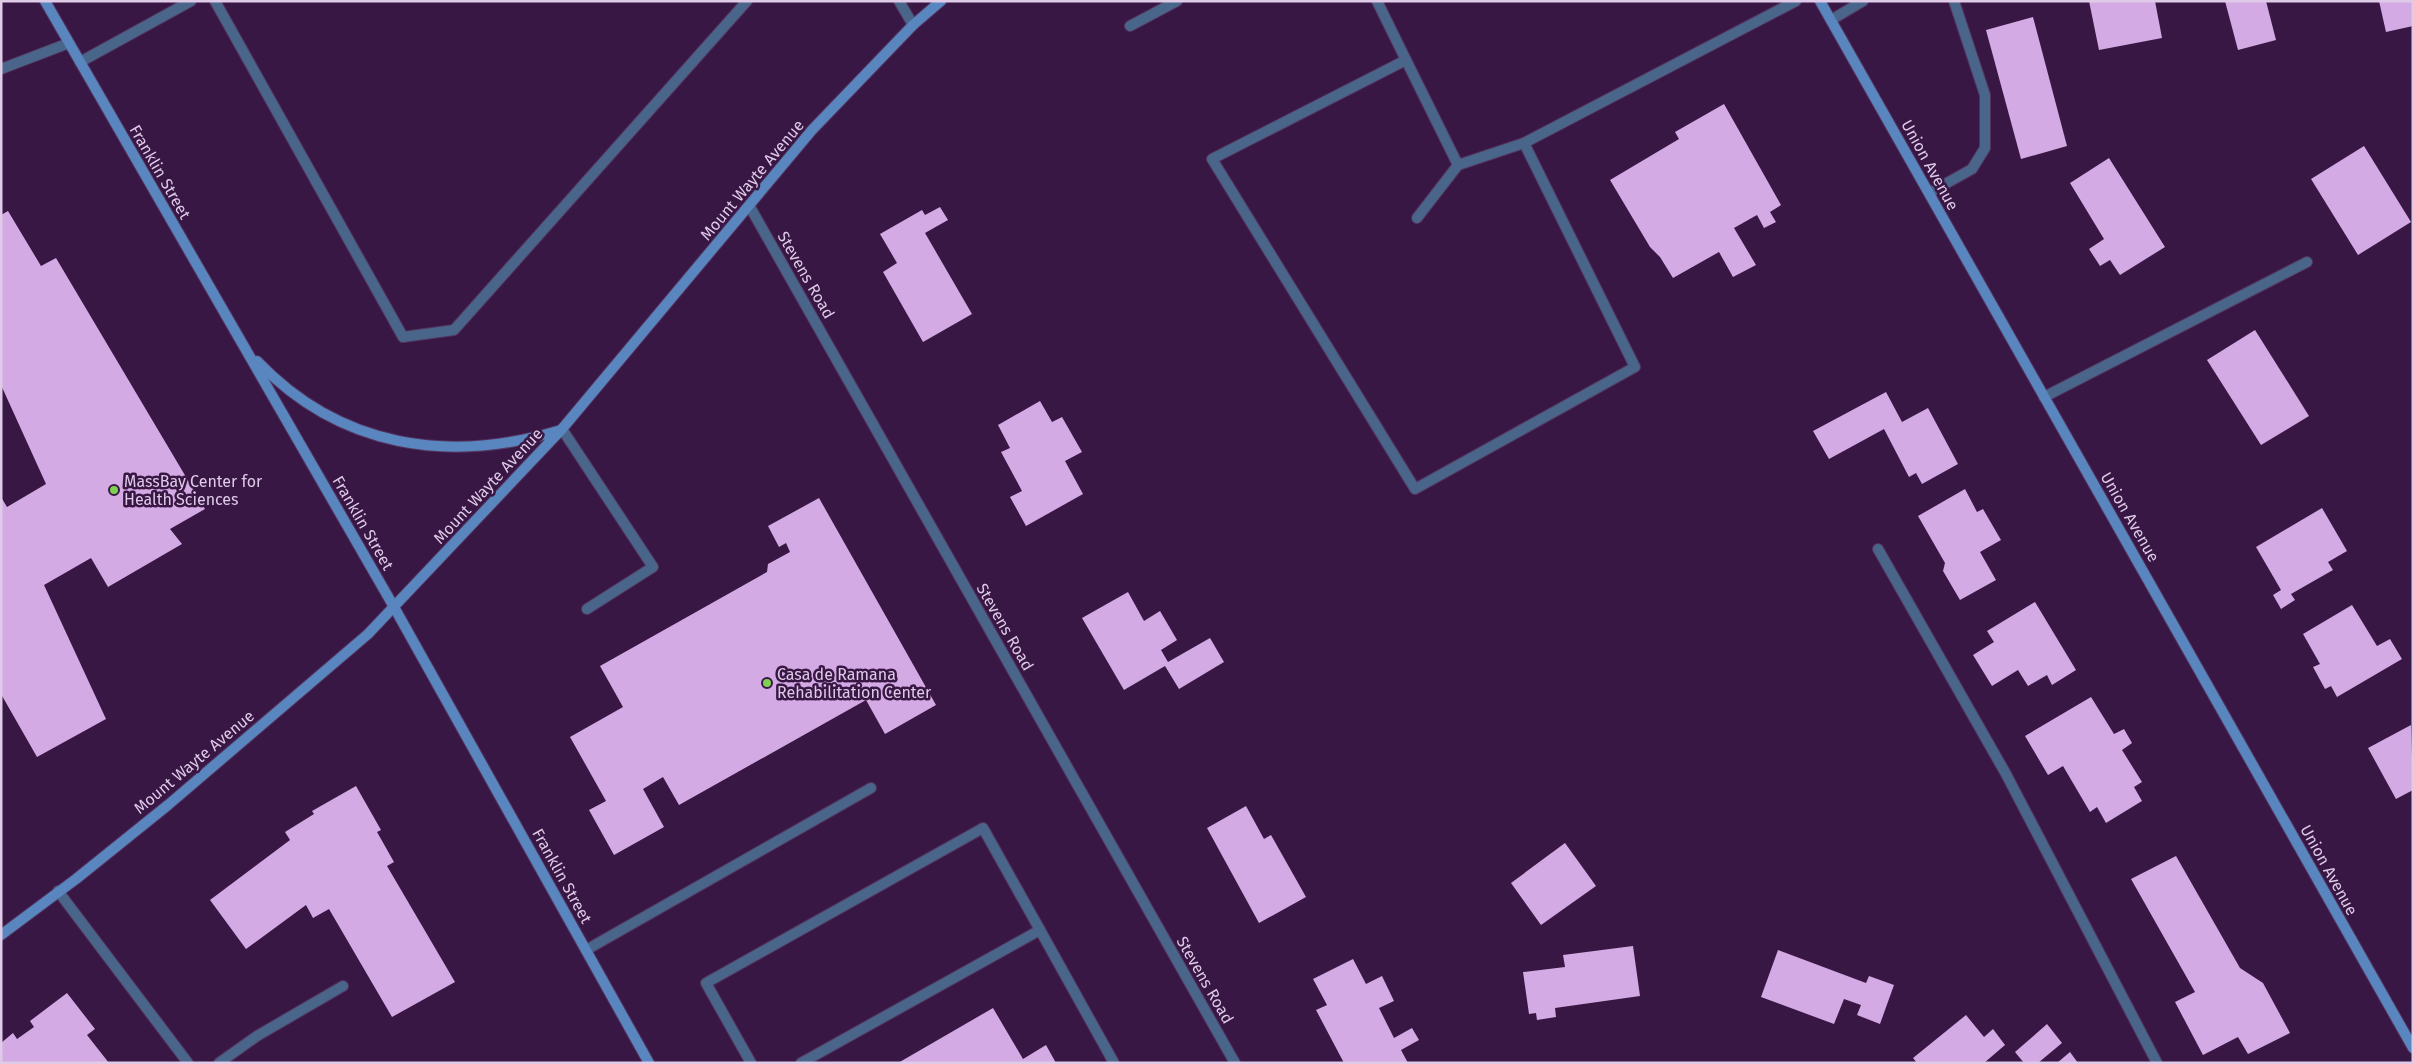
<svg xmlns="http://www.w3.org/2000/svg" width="2414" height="1064" font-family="'Fira Sans',sans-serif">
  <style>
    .building { fill: #d3aae3 }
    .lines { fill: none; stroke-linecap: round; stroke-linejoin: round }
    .lane-casing { stroke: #54345f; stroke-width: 12 }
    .street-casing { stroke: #54345f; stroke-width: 12 }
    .secondary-casing { stroke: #54345f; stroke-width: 12 }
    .lane { stroke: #496589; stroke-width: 10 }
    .street { stroke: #496589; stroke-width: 10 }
    .secondary { stroke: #5a86c0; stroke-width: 10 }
    .poi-dot { fill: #7fd052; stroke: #391745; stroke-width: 2 }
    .labels { text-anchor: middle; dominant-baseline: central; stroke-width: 5; stroke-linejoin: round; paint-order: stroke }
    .street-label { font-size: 16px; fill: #dfcbe8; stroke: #391745 }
    .poi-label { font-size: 16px; fill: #dfcbe8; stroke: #391745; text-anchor: start }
  </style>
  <rect width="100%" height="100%" fill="#391745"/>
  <g class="building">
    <polygon points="2089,1 2155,1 2162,38 2099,50"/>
    <polygon points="2225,1 2266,1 2276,40 2238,50"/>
    <polygon points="2379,1 2413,1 2413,26 2386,32"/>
    <polygon points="2033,17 2067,146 2021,159 1986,30"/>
    <polygon points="1724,104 1781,205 1770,212 1776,222 1764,228 1757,215 1734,228 1756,265 1733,277 1719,252 1673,278 1660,257 1650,247 1610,180 1679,139 1675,132"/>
    <polygon points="2364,146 2411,222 2358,255 2311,179"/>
    <polygon points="2109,158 2165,247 2120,275 2110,260 2100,266 2089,249 2104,239 2070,183"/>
    <polygon points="940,207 948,220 925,233 972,314 923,342 883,272 897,263 880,234 922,210 925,215"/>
    <polygon points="8,211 41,266 56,258 205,509 170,529 182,544 108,587 91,558 44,585 106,719 37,757 1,694 1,497 7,507 46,484 1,385 1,215"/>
    <polygon points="2255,330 2309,416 2261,445 2207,360"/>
    <polygon points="1886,392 1902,422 1928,408 1958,464 1922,484 1916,473 1909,477 1884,429 1829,459 1813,431"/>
    <polygon points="1040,401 1052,422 1062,417 1082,452 1065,461 1083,494 1026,526 1010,497 1022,491 1001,452 1010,448 998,425"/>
    <polygon points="1965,489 1977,512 1983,509 2001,540 1980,552 1996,580 1960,600 1943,571 1945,563 1918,516"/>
    <polygon points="819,498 936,705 885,734 866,700 679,805 663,777 643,789 664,827 614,855 589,810 606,801 570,737 623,707 600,666 767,572 768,564 790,552 786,543 779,547 768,526"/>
    <polygon points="2322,508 2347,551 2328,562 2333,570 2291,594 2295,600 2281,609 2273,595 2281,590 2256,547"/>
    <polygon points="1128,592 1144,621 1160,611 1177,640 1161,650 1168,662 1210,638 1224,662 1179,689 1165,666 1124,690 1082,618"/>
    <polygon points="2035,602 2076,670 2052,685 2047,675 2028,686 2018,670 1992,686 1973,655 1994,642 1987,631"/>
    <polygon points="2352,605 2377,646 2390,639 2402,659 2337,697 2331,686 2325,689 2313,667 2320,664 2303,634"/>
    <polygon points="2091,697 2114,734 2124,729 2132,743 2122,750 2142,782 2134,787 2142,801 2106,823 2097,807 2090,812 2063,766 2048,775 2025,736"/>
    <polygon points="2411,725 2413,790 2396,799 2368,748"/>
    <polygon points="356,786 381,830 377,832 394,862 387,866 455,982 392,1017 329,909 313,918 306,905 246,949 210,900 290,840 285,832 314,814 312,811"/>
    <polygon points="1246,806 1264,839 1271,835 1306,897 1259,923 1207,828"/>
    <polygon points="1565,843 1596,886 1541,925 1511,883"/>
    <polygon points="2176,856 2240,968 2263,983 2290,1033 2248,1054 2238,1037 2203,1055 2175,1002 2195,992 2131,879"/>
    <polygon points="1633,946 1640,996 1555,1008 1556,1017 1537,1020 1536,1013 1529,1014 1523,972 1565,967 1563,955"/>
    <polygon points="1778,950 1866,983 1869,976 1894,985 1880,1024 1857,1015 1861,1005 1844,999 1834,1024 1761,997"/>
    <polygon points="1353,959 1366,984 1382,976 1394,1001 1379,1008 1394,1038 1412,1028 1419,1040 1401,1050 1408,1063 1344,1063 1316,1010 1327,1005 1313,979"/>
    <polygon points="67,993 95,1029 87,1035 109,1063 1,1063 1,1043 13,1033 17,1039 34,1027 30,1021"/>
    <polygon points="993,1008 1023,1059 1046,1045 1056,1063 898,1063"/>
    <polygon points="1966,1015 1984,1037 1993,1029 2005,1045 1984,1063 1917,1063 1913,1058"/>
    <polygon points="2047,1024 2062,1043 2038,1063 2024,1063 2015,1052"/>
    <polygon points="2070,1052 2078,1063 2057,1063"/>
  </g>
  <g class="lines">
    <defs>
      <g id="lane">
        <polyline points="215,1 403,337 454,330 747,1"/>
        <polyline points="899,1 913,25"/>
        <polyline points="1377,1 1406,60 1212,159 1415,489 1635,367 1524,143 1796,1"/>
        <polyline points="1130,26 1177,1"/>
        <polyline points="1406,60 1458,165 1524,143"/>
        <polyline points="80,62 191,1"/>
        <polyline points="1,69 69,43"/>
        <polyline points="1929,193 1972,169 1985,148 1985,95 1954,1"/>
        <polyline points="1417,218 1458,165"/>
        <polyline points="2044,397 2307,262"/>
        <polyline points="562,429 653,567 587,609"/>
        <polyline points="1878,549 2006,774 2157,1063"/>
        <polyline points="58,891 188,1063"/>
        <polyline points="586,950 871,788"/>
        <polyline points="219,1063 257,1036 343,986"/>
        <polyline points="751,1063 706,983 983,828 1040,930"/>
        <polyline points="801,1063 1040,930 1114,1063"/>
      </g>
      <g id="street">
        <polyline points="1831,20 1863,1"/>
        <polyline points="750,207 1235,1063"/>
      </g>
      <g id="secondary">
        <polyline points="45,1 394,607 649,1063"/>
        <polyline points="1820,1 2413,1048"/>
        <path d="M257 361C340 448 449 464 561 430"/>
        <polyline points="1,935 76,879 168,805 368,634 562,429 812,130 913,25 941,1"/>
      </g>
    </defs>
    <use href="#lane" class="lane-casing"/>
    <use href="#street" class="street-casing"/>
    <use href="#secondary" class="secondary-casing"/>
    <use href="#lane" class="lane"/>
    <use href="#street" class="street"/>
    <use href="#secondary" class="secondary"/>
  </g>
  <g class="poi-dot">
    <circle cx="114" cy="490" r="5"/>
    <circle cx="767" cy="683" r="5"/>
  </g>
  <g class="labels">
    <g class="street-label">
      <text transform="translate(1930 165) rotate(61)">Union Avenue</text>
      <text transform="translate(160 172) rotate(60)">Franklin Street</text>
      <text transform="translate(752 180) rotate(-50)">Mount Wayte Avenue</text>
      <text transform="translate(806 275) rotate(60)">Stevens Road</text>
      <text transform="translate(488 486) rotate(-47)">Mount Wayte Avenue</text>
      <text transform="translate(2130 517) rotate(60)">Union Avenue</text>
      <text transform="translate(363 523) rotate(60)">Franklin Street</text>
      <text transform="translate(1005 627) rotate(60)">Stevens Road</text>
      <text transform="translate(194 762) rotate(-40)">Mount Wayte Avenue</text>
      <text transform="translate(2329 870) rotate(61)">Union Avenue</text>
      <text transform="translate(562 876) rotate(61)">Franklin Street</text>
      <text transform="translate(1205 980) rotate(60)">Stevens Road</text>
    </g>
    <g class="poi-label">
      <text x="124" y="481">MassBay Center for<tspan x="124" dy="18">Health Sciences</tspan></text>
      <text x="777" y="674">Casa de Ramana<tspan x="777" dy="18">Rehabilitation Center</tspan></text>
    </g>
  </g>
  <rect width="2414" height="1064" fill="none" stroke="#dfcbe8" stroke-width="5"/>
</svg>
